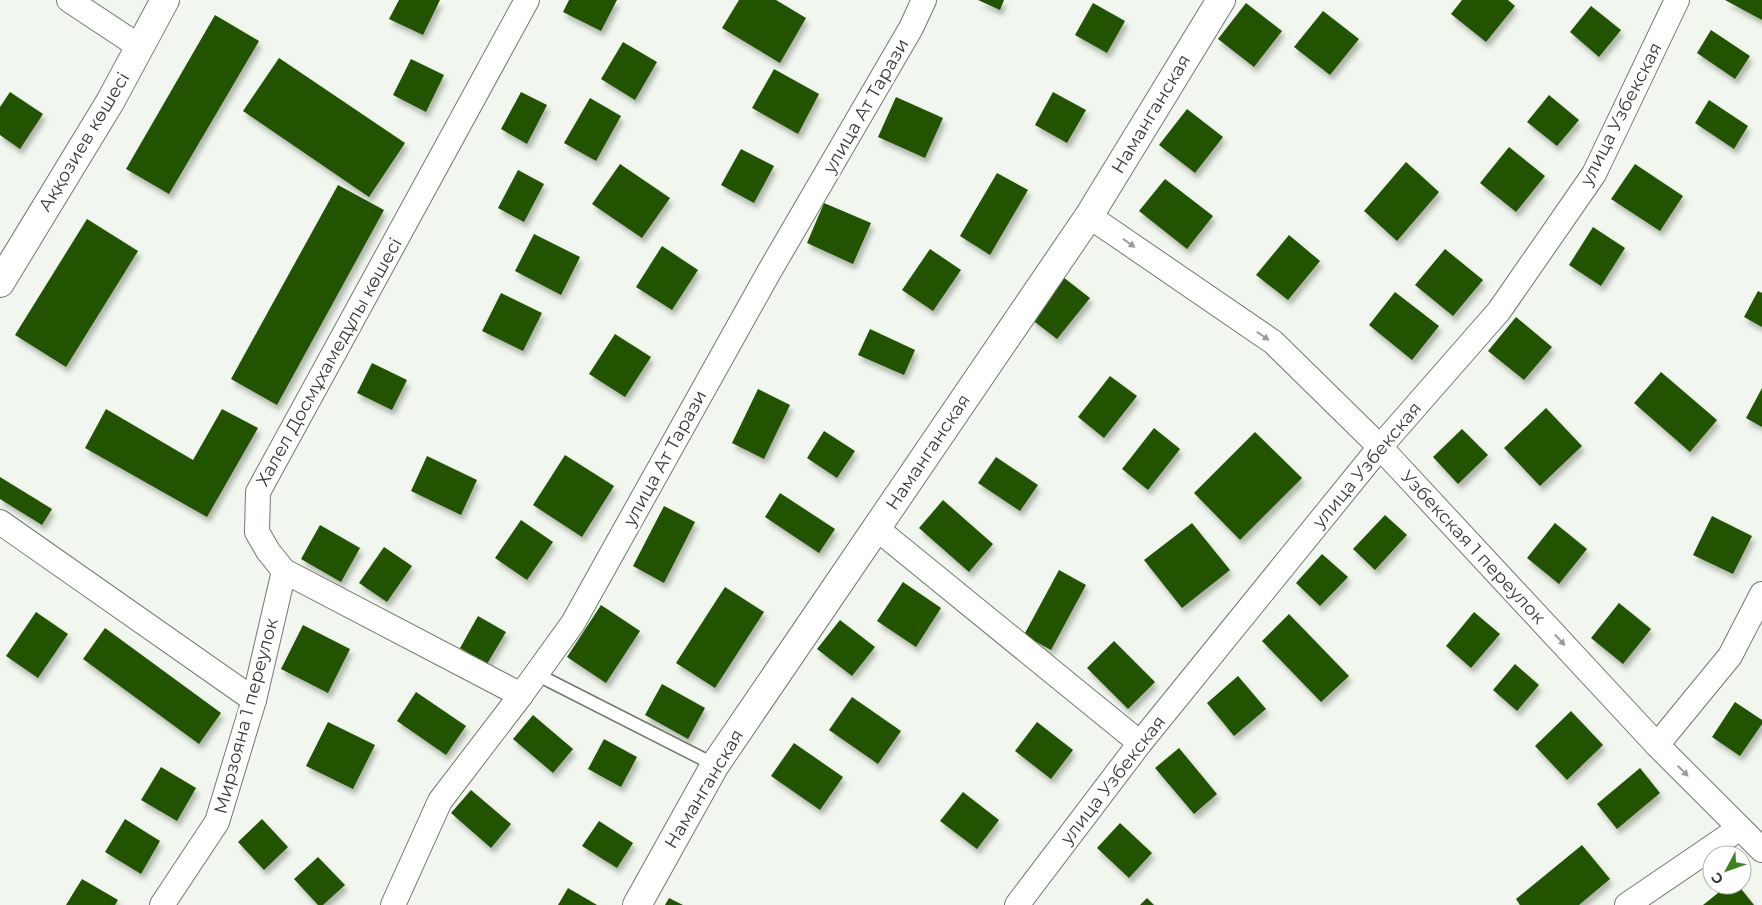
<svg xmlns="http://www.w3.org/2000/svg" width="1762" height="905" font-family="Montserrat,sans-serif">
  <style>
    .building { fill: #205303; filter: url(#shadow) }
    .lines { fill: none; stroke-linecap: round; stroke-linejoin: round }
    .service-casing { stroke: #727871; stroke-width: 15 }
    .minor-casing { stroke: #727871; stroke-width: 26 }
    .tertiary-casing { stroke: #727871; stroke-width: 30 }
    .secondary-casing { stroke: #727871; stroke-width: 30 }
    .service { stroke: #fff; stroke-width: 12 }
    .minor { stroke: #fff; stroke-width: 24 }
    .tertiary { stroke: #fff; stroke-width: 28 }
    .secondary { stroke: #fff; stroke-width: 28 }
    .oneway { fill: #9b9c9a }
    .labels { text-anchor: middle; dominant-baseline: central; stroke-width: 5; stroke-linejoin: round; paint-order: stroke }
    .street-label { font-size: 18px; fill: #373a36; stroke: #fff }
  </style>
  <defs>
    <filter id="shadow"><feDropShadow dx="3" dy="5.5" stdDeviation="2.5" flood-color="#0004"/></filter>
  </defs>
  <rect width="100%" height="100%" fill="#f1f7ee"/>
  <g class="building">
    <polygon points="399,0 440,0 423,35 389,19"/>
    <polygon points="569,0 617,0 601,31 563,12"/>
    <polygon points="739,0 776,0 806,18 780,63 722,28"/>
    <polygon points="978,0 1004,0 1000,10"/>
    <polygon points="1462,0 1508,0 1515,6 1486,42 1451,14"/>
    <polygon points="1725,0 1762,0 1762,20"/>
    <polygon points="1093,3 1125,21 1107,53 1075,35"/>
    <polygon points="1246,3 1282,31 1254,67 1218,39"/>
    <polygon points="1591,6 1621,30 1599,57 1570,32"/>
    <polygon points="1323,11 1359,39 1330,75 1294,47"/>
    <polygon points="215,15 259,41 169,194 126,169"/>
    <polygon points="1711,30 1750,56 1735,79 1697,53"/>
    <polygon points="623,42 657,62 635,100 601,79"/>
    <polygon points="279,58 405,143 369,197 243,111"/>
    <polygon points="411,59 444,75 426,112 393,95"/>
    <polygon points="774,69 819,94 798,134 752,108"/>
    <polygon points="10,92 43,114 20,149 0,135 0,107"/>
    <polygon points="521,92 547,105 527,144 501,129"/>
    <polygon points="1053,92 1086,110 1067,143 1035,125"/>
    <polygon points="1549,95 1579,120 1557,146 1527,122"/>
    <polygon points="896,97 943,118 925,158 878,137"/>
    <polygon points="590,98 621,116 596,161 564,143"/>
    <polygon points="1709,100 1748,126 1734,149 1695,123"/>
    <polygon points="1187,109 1223,137 1195,173 1159,145"/>
    <polygon points="1509,147 1545,176 1516,212 1480,183"/>
    <polygon points="741,149 774,166 754,203 721,185"/>
    <polygon points="1406,162 1439,192 1397,241 1364,211"/>
    <polygon points="620,164 670,198 642,238 592,204"/>
    <polygon points="1635,164 1683,196 1660,231 1611,199"/>
    <polygon points="518,170 544,184 524,222 498,208"/>
    <polygon points="997,173 1028,190 990,255 960,236"/>
    <polygon points="1165,179 1213,216 1187,249 1139,211"/>
    <polygon points="338,185 384,210 277,405 231,379"/>
    <polygon points="824,203 871,223 853,264 807,243"/>
    <polygon points="87,219 138,251 66,367 15,335"/>
    <polygon points="1593,227 1625,248 1601,286 1569,265"/>
    <polygon points="534,234 580,257 561,295 515,271"/>
    <polygon points="1289,235 1320,261 1288,300 1256,275"/>
    <polygon points="662,246 698,270 672,310 636,287"/>
    <polygon points="930,249 961,270 933,311 902,290"/>
    <polygon points="1445,249 1483,280 1453,316 1415,285"/>
    <polygon points="1063,277 1090,298 1057,339 1031,319"/>
    <polygon points="1758,291 1762,293 1762,327 1744,317"/>
    <polygon points="1395,292 1439,326 1412,360 1369,325"/>
    <polygon points="501,293 542,313 523,351 482,331"/>
    <polygon points="1516,317 1552,347 1524,380 1488,351"/>
    <polygon points="870,329 915,350 904,375 858,355"/>
    <polygon points="615,334 651,357 625,397 589,374"/>
    <polygon points="372,363 407,380 392,410 357,393"/>
    <polygon points="1661,372 1717,420 1690,452 1634,403"/>
    <polygon points="1110,376 1137,396 1104,438 1078,417"/>
    <polygon points="1762,388 1762,427 1746,418"/>
    <polygon points="758,389 790,405 764,459 732,443"/>
    <polygon points="1546,408 1582,446 1540,486 1504,448"/>
    <polygon points="106,409 193,460 222,409 258,428 207,517 85,448"/>
    <polygon points="1154,428 1180,449 1148,490 1122,469"/>
    <polygon points="1462,429 1488,455 1458,484 1433,457"/>
    <polygon points="824,431 855,451 837,478 807,458"/>
    <polygon points="1255,432 1302,478 1240,540 1194,493"/>
    <polygon points="565,455 614,486 582,537 533,505"/>
    <polygon points="427,456 477,480 461,515 411,491"/>
    <polygon points="996,457 1038,485 1020,511 978,483"/>
    <polygon points="0,477 52,509 42,525 0,499"/>
    <polygon points="780,493 835,529 819,553 765,517"/>
    <polygon points="943,500 993,544 969,572 919,528"/>
    <polygon points="664,506 695,522 664,583 633,566"/>
    <polygon points="1385,515 1407,535 1375,570 1353,549"/>
    <polygon points="1712,516 1752,536 1733,574 1693,555"/>
    <polygon points="521,520 553,542 527,580 495,558"/>
    <polygon points="1192,523 1230,570 1182,608 1144,560"/>
    <polygon points="1555,523 1587,549 1559,584 1527,558"/>
    <polygon points="320,525 360,548 341,582 301,559"/>
    <polygon points="384,547 412,566 387,602 359,583"/>
    <polygon points="1322,554 1348,577 1320,606 1296,583"/>
    <polygon points="1059,570 1086,585 1051,650 1024,635"/>
    <polygon points="903,582 941,608 916,647 877,621"/>
    <polygon points="725,587 764,612 715,688 676,663"/>
    <polygon points="1619,603 1651,629 1623,664 1591,638"/>
    <polygon points="601,605 640,631 606,683 567,657"/>
    <polygon points="36,612 68,634 38,678 6,656"/>
    <polygon points="1474,612 1500,634 1471,668 1446,646"/>
    <polygon points="1289,614 1349,676 1321,702 1262,641"/>
    <polygon points="478,616 506,632 487,664 460,648"/>
    <polygon points="840,620 875,647 852,676 817,649"/>
    <polygon points="303,625 350,649 328,693 281,669"/>
    <polygon points="105,628 221,713 199,744 83,659"/>
    <polygon points="1114,641 1155,682 1128,709 1087,668"/>
    <polygon points="1515,664 1539,685 1517,711 1493,690"/>
    <polygon points="1238,676 1266,709 1234,736 1207,703"/>
    <polygon points="662,684 705,708 688,739 645,715"/>
    <polygon points="416,692 466,726 446,755 397,721"/>
    <polygon points="852,697 901,731 878,764 829,730"/>
    <polygon points="1735,702 1762,720 1762,724 1740,756 1712,737"/>
    <polygon points="1571,711 1603,745 1567,780 1535,746"/>
    <polygon points="533,715 573,749 553,773 513,739"/>
    <polygon points="328,722 375,745 353,789 306,766"/>
    <polygon points="1037,722 1073,750 1051,779 1015,751"/>
    <polygon points="604,739 637,757 621,787 588,769"/>
    <polygon points="794,743 843,777 820,810 771,776"/>
    <polygon points="1179,748 1217,794 1194,814 1155,768"/>
    <polygon points="161,767 196,788 177,821 141,800"/>
    <polygon points="1640,768 1660,793 1617,829 1597,804"/>
    <polygon points="471,790 511,824 491,848 451,813"/>
    <polygon points="963,792 999,820 977,849 940,821"/>
    <polygon points="125,819 160,841 141,874 105,852"/>
    <polygon points="262,819 288,847 264,870 238,842"/>
    <polygon points="599,821 633,843 617,868 582,846"/>
    <polygon points="1120,823 1152,853 1129,878 1097,848"/>
    <polygon points="1582,845 1610,879 1579,905 1520,905 1516,899"/>
    <polygon points="318,857 345,885 323,905 318,905 294,879"/>
    <polygon points="82,879 118,900 115,905 66,905"/>
    <polygon points="1728,885 1738,885 1754,905 1703,905"/>
    <polygon points="568,888 597,905 558,905"/>
    <polygon points="669,898 683,905 665,905"/>
    <polygon points="1147,898 1154,905 1140,905"/>
  </g>
  <g class="lines">
    <defs>
      <polyline id="service" points="536,674 715,765"/>
      <g id="minor">
        <polyline points="69,0 140,47"/>
        <polyline points="1089,216 1273,342 1380,447 1657,745 1762,850"/>
        <polyline points="0,522 254,700"/>
        <polyline points="876,528 1140,743"/>
        <polyline points="521,695 284,571 268,551 257,532 258,492 527,0"/>
        <polyline points="1657,745 1730,656 1762,594"/>
        <polyline points="162,905 217,822 254,700 284,571"/>
        <polyline points="393,905 440,801 521,695 573,623 769,272 911,28 924,0"/>
        <polyline points="1017,905 1140,743 1380,447 1499,311 1594,174 1677,0"/>
        <polyline points="1627,905 1740,828"/>
      </g>
      <polyline id="tertiary" points="637,905 715,765 1089,216 1221,0"/>
      <polyline id="secondary" points="0,283 110,102 165,0"/>
    </defs>
    <use href="#service" class="service-casing"/>
    <use href="#minor" class="minor-casing"/>
    <use href="#tertiary" class="tertiary-casing"/>
    <use href="#secondary" class="secondary-casing"/>
    <use href="#service" class="service"/>
    <use href="#minor" class="minor"/>
    <use href="#tertiary" class="tertiary"/>
    <use href="#secondary" class="secondary"/>
  </g>
  <defs><path id="oneway-solid" d="M-6-.8H1V-3.2L6.5 0L1 3.2V.8H-6Z" transform="scale(1.25)"/></defs>
  <g class="oneway">
    <use href="#oneway-solid" transform="translate(1129 243) rotate(35)"/>
    <use href="#oneway-solid" transform="translate(1263 336) rotate(35)"/>
    <use href="#oneway-solid" transform="translate(1560 640) rotate(47)"/>
    <use href="#oneway-solid" transform="translate(1683 771) rotate(45)"/>
  </g>
  <g class="labels">
    <g class="street-label">
      <text transform="translate(866 106) rotate(-60)">улица Ат Тарази</text>
      <text transform="translate(1151 114) rotate(-59)">Наманганская</text>
      <text transform="translate(1621 114) rotate(-63)">улица Узбекская</text>
      <text transform="translate(84 142) rotate(-59)">Аққозиев көшесі</text>
      <text transform="translate(329 362) rotate(-61)">Халел Досмұхамедұлы көшесі</text>
      <text transform="translate(928 452) rotate(-56)">Наманганская</text>
      <text transform="translate(665 458) rotate(-61)">улица Ат Тарази</text>
      <text transform="translate(1367 465) rotate(-50)">улица Узбекская</text>
      <text transform="translate(1473 547) rotate(47)">Узбекская 1 переулок</text>
      <text transform="translate(246 716) rotate(-75)">Мирзояна 1 переулок</text>
      <text transform="translate(1113 780) rotate(-52)">улица Узбекская</text>
      <text transform="translate(704 789) rotate(-59)">Наманганская</text>
    </g>
  </g>
  <g transform="translate(1727 870) rotate(229)"><circle r="24" fill="#ffffff" stroke="#afb0af"/>
  <path d="M0-4L9 19L0 12L-9 19Z" fill="#418324"/>
  <text y="-8" font-size="14" font-weight="bold" text-anchor="middle" fill="#373a36">С</text>
  </g>
</svg>
